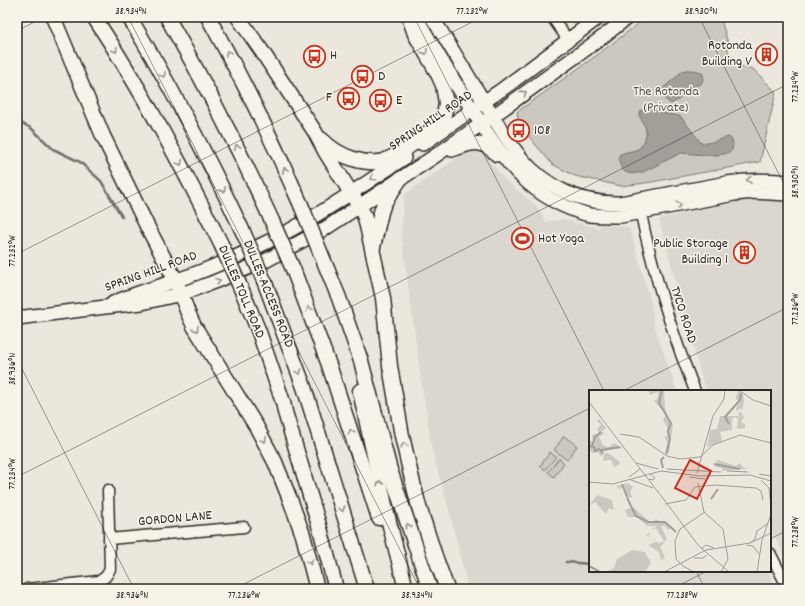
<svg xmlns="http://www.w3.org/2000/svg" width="805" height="606" font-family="Dekko,sans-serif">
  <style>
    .built { fill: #dbd7ce }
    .green { fill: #cbc8bf; stroke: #7b7a75 }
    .water { fill: #a29f98; stroke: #72716c }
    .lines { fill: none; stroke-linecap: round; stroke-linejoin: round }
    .stream { stroke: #72716c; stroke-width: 2.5 }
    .minor-casing { stroke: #2b2b2b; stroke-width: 13 }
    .major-casing { stroke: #2b2b2b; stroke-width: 16 }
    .highway-casing { stroke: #2b2b2b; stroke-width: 17 }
    .minor { stroke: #f7f3e8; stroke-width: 10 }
    .major { stroke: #f7f3e8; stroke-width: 13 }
    .highway { stroke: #f7f3e8; stroke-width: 14 }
    .highway-bridge-casing { stroke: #2b2b2b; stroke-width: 17; stroke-linecap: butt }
    .highway-bridge { stroke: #f7f3e8; stroke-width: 14 }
    .oneway { stroke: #918f8a }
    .ticks { fill: none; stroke: #2b2b2b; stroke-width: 1; stroke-opacity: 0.45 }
    .labels { text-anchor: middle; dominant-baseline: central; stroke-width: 3; stroke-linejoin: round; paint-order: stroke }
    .poi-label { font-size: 14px; fill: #2b2b2b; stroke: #f7f3e8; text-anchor: start }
    .park-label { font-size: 14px; fill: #535250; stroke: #f7f3e8 }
    .street-label { font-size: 14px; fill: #2b2b2b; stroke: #f7f3e8 }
    .inset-river { fill: none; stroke: #a29f98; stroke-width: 2 }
    .inset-road { fill: none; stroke: #9e9c96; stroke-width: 1 }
    .view { fill: #c8321e; fill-opacity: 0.15; stroke: #c8321e; stroke-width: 2 }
    .inset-edge { fill: none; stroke: #2b2b2b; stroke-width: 2 }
    .neatline { fill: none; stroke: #2b2b2b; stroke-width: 1.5 }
    .ticks-label { font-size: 10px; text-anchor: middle; fill: #2b2b2b }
  </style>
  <rect width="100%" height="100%" fill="#ebe7dd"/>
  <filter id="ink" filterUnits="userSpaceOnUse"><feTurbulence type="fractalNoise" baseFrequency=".025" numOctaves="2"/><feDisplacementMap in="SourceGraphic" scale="8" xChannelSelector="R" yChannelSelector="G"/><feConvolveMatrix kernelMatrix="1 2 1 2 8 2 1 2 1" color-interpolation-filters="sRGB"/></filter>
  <g filter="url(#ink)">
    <g class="built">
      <polygon points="475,150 486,156 505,180 536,205 546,222 562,219 599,228 600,224 628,227 631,232 652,307 654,325 677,391 590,391 590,571 768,571 777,589 468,589 450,514 433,454 421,380 401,233 404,195 464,153"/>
      <polygon points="768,199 788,201 788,562 770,529 770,391 706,391 700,372 659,219 737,201"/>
    </g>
    <g class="green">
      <polygon points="647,17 720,17 728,43 728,53 739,66 753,69 776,92 760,162 646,183 621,186 575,176 552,164 519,125 517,112 597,55"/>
      <polygon points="564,436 577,446 567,460 554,450"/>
      <polygon points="550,452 556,457 545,470 540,466"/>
      <polygon points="559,458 564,463 554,477 548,472"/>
    </g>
    <g class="water">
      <path d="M687 70C698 70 708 71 701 84 684 87 685 99 671 104L666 100 660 92 662 89 675 78 682 71Z"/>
      <path d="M647 108H652C660 115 672 113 681 117L701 143C711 144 719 139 729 137L732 140 733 144 732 150 727 153 719 155H705L681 153 643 172C627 176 619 173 619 155 625 151 632 152 638 149 640 148 642 144 644 142 649 129 644 126 639 115L640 111Z"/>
    </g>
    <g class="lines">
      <g class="stream">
        <polyline points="17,121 31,128 53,149 80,162 101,181 122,217"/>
        <polyline points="566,562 590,564"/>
      </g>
      <defs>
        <g id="minor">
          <polyline points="552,17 568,40"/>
          <path d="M639 205C652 269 671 331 695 391"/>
          <polyline points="109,539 244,527"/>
          <polyline points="770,553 788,588"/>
          <path d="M27 589 99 581C105 578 107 576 110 569L108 490"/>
        </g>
        <g id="major">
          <path d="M416 17C433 47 451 77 470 106 495 146 517 184 562 205 571 209 580 213 590 215 600 216 611 216 621 216L734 194 754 192 788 194"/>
          <path d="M432 17C449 44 465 71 481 97 494 118 506 140 521 158 546 188 582 204 620 203L727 183C747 180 767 179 788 182"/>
          <polyline points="423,144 504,88 599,17"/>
          <path d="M452 150C472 143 480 138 497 155"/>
          <path d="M113 303C134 293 156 288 177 280 205 271 234 258 261 245 312 221 357 189 404 158"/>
          <polyline points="17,318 105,307 142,303 181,294 214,282 267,260 326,228 435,156 493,116 600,39 628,17"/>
        </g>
        <g id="highway">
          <polyline points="53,17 103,136 148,228 176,281 188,313 194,326 256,426 275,462 291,502 303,535 317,589"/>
          <path d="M94 17C142 90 182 166 221 244"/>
          <path d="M129 17C172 87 209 160 244 234"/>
          <path d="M167 17C205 83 240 151 272 221"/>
          <path d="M208 17C242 78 273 141 301 205"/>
          <polyline points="238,17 261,50 315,132 325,151 359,206 364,215 367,226 383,298 390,366 402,436 410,471 419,507 435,556 447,589"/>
          <path d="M321 139C339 157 365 167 391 160"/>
          <polyline points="382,162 400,153 433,129 443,118 445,110 446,103 443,85 437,72 415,34 409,17"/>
          <polyline points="373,247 381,212 384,203 400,179"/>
          <polyline points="321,254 339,298 361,361 390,470 430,589"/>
          <polyline points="293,269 329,365 379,518"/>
          <polyline points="265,283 304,387 367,589"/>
          <polyline points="243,293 259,332 283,402 285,412 321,532 336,589"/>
          <polyline points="360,391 386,510 406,589"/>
        </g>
      </defs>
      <use href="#minor" class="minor-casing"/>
      <use href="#major" class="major-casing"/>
      <use href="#highway" class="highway-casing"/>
      <use href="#minor" class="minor"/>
      <use href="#major" class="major"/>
      <use href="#highway" class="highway"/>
      <defs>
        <g id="highway-bridge">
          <polyline points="301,205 321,254"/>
          <polyline points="272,221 293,269"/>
          <polyline points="244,234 265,283"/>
          <polyline points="221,244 243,293"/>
        </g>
      </defs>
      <use href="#highway-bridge" class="highway-bridge-casing"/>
      <use href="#highway-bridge" class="highway-bridge"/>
    </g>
    <defs><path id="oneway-chevron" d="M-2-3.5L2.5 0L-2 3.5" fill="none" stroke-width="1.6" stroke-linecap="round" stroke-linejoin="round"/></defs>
    <g class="oneway">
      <use href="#oneway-chevron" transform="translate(115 50) rotate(59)"/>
      <use href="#oneway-chevron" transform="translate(425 52) rotate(60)"/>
      <use href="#oneway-chevron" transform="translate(228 53) rotate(-118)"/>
      <use href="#oneway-chevron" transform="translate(163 75) rotate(62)"/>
      <use href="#oneway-chevron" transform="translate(524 93) rotate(-36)"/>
      <use href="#oneway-chevron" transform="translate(237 147) rotate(-116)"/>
      <use href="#oneway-chevron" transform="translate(180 163) rotate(62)"/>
      <use href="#oneway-chevron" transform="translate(285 170) rotate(-115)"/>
      <use href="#oneway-chevron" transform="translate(373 178) rotate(145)"/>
      <use href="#oneway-chevron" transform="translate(749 180) rotate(176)"/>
      <use href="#oneway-chevron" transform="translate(223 190) rotate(64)"/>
      <use href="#oneway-chevron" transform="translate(679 205) rotate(-11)"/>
      <use href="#oneway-chevron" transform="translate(218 281) rotate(-21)"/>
      <use href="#oneway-chevron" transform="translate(309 309) rotate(-111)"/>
      <use href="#oneway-chevron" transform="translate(196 329) rotate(59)"/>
      <use href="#oneway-chevron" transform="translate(299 372) rotate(70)"/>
      <use href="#oneway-chevron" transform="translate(351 432) rotate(-108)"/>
      <use href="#oneway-chevron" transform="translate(264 440) rotate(62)"/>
      <use href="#oneway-chevron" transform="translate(404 445) rotate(-103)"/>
      <use href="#oneway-chevron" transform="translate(380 483) rotate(-102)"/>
      <use href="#oneway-chevron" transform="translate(342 509) rotate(73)"/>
      <use href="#oneway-chevron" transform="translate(408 526) rotate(-109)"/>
      <use href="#oneway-chevron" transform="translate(310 562) rotate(74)"/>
    </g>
  </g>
  <path class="ticks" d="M128 17 420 589M414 17 604 391M699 17 788 192M17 31 44 17M17 254 482 17M17 359 134 589M623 391 788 307M17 477 788 84M770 539 788 530M696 571 705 589M234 589 590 408M672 589 707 571"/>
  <defs>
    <symbol id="building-ring" viewBox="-11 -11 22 22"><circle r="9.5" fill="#f7f3e8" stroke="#c8321e" stroke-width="1.5"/><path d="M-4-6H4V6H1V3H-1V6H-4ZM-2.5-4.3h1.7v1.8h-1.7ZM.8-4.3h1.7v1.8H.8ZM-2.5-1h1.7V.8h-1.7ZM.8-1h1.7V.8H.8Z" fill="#c8321e"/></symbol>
    <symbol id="bus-ring" viewBox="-11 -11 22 22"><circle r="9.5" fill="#f7f3e8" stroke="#c8321e" stroke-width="1.5"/><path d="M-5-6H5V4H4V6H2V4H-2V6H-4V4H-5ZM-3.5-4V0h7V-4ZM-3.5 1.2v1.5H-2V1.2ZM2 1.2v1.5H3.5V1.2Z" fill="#c8321e"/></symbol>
    <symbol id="stadium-ring" viewBox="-11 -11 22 22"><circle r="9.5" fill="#f7f3e8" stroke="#c8321e" stroke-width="1.5"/><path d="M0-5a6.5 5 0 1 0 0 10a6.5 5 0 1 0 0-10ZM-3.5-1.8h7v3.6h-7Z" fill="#c8321e"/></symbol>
  </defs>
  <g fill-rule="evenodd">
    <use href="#building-ring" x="754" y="42" width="25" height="25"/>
    <use href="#bus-ring" x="302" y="44" width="25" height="25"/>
    <use href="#bus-ring" x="350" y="64" width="25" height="25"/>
    <use href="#bus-ring" x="336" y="86" width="25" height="25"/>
    <use href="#bus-ring" x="368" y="88" width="25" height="25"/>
    <use href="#bus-ring" x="506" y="118" width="25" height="25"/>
    <use href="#stadium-ring" x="510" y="226" width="25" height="25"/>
    <use href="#building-ring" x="732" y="240" width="25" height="25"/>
  </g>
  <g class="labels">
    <g class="poi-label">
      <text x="752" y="46" text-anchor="end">Rotonda<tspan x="752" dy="16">Building V</tspan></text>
      <text x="330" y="56">H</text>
      <text x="378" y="77">D</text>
      <text x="332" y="98" text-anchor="end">F</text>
      <text x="396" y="101">E</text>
      <text x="534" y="131">108</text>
      <text x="538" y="239">Hot Yoga</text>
      <text x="728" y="244" text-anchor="end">Public Storage<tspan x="728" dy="16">Building 1</tspan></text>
    </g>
    <g class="park-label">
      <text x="666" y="92">The Rotonda<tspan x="666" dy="16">(Private)</tspan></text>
    </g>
    <g class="street-label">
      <text transform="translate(431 121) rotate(-34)">SPRING HILL ROAD</text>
      <text transform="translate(151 272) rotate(-20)">SPRING HILL ROAD</text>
      <text transform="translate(241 292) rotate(67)">DULLES TOLL ROAD</text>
      <text transform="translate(268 294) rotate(68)">DULLES ACCESS ROAD</text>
      <text transform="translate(683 315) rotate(72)">TYCO ROAD</text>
      <text transform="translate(175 519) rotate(-5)">GORDON LANE</text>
    </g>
  </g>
  <g transform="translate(589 390)">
    <rect width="182" height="182" fill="#ebe7dd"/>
    <path d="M60 0H75L76 18 80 31 84 35 80 63 77 64 78 51 75 47 78 46V37L74 30 77 24 65 11 69 8V2L60 5ZM149 0 154 4 155 12 153 20 151 18 148 22 147 18 151 12 147 9ZM152 22 155 27 152 32 156 34V38L148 39 149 29 146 27 143 29V40L131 42 133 51 118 57 121 40 128 39 131 26H150L149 23ZM10 29 17 38 12 42 16 43 10 47 14 55 20 57 25 53 33 58 16 61 11 67 10 62 4 63 0 60V50L4 52 3 45 10 43 8 38 12 35 8 31ZM19 63 30 71 31 74 25 77 22 70 14 71 15 64ZM128 70 147 76 150 73 157 79 133 81V78L126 77ZM39 93 44 97 41 102 43 107 38 109 34 97 31 99 27 96ZM8 105 23 110 25 120 20 118 17 124 6 112 0 116ZM44 117 62 133 58 136 48 127H39L36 120ZM67 129 83 137 79 140 76 136H72L78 149 71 157 76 168 72 170 70 162 59 155 67 152 57 145 62 142 59 146 63 149 70 153 75 151 67 138 62 141 67 136H59ZM43 160 56 162 62 173 56 182H16L25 178 28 169Z" fill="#cbc8bf"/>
    <path class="inset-river" d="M73 0 70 13 82 33 79 41 81 49 77 64M140 34 136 27 151 10 152 3M0 56 5 57 6 61 10 59 14 64M3 56 6 47 12 42M12 60 31 57M125 74 151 79M74 78 72 70 75 67M33 94 38 107M38 108 47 126 59 132H76L87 142M122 109 129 99M0 176 11 182"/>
    <path class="inset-road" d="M150 0 164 10 182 16M0 12 76 111M31 44 50 47 78 66 91 69 111 67 124 55 151 45 182 53M47 73 69 79M78 79 132 82M138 81 159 82M108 83 124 26 135 9 136 0M170 84 182 86M40 87 51 79M100 87 116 89M60 89 64 90 66 88 61 84M42 90 64 98M172 90 180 98 182 116M0 92 24 94 72 81 111 86 161 85 182 91M109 93 115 122 134 139 139 169 132 182M76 111 109 155 140 182M76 114 97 110 106 97 126 95 167 98 172 101 174 110M161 153 166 149 168 141 178 134M158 155 164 156 170 164M112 159 117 155 125 158M105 168H114L118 165M75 182 117 160 161 153 182 143M105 182 94 176 87 169 86 151 91 139 116 122M168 182 173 150 182 124"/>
    <path class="view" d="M101 70 122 81 108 109 86 98Z"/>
    <rect width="182" height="182" class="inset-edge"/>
  </g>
  <rect width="805" height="606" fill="none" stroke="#f7f3e8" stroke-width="44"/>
  <rect x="22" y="22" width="761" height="562" class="neatline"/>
  <g class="ticks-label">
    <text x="131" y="14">38.934°N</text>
    <text x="472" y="14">77.232°W</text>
    <text x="701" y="14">38.930°N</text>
    <text transform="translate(794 87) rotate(-90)" y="4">77.234°W</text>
    <text transform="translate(794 182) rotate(-90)" y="4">38.930°N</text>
    <text transform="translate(11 251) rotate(-90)" y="4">77.232°W</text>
    <text transform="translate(794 309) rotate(-90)" y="4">77.236°W</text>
    <text transform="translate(11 369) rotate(-90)" y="4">38.936°N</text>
    <text transform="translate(11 474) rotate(-90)" y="4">77.234°W</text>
    <text transform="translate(794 532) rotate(-90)" y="4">77.238°W</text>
    <text x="132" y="598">38.936°N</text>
    <text x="244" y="598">77.236°W</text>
    <text x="417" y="598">38.934°N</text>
    <text x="682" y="598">77.238°W</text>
  </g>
</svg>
